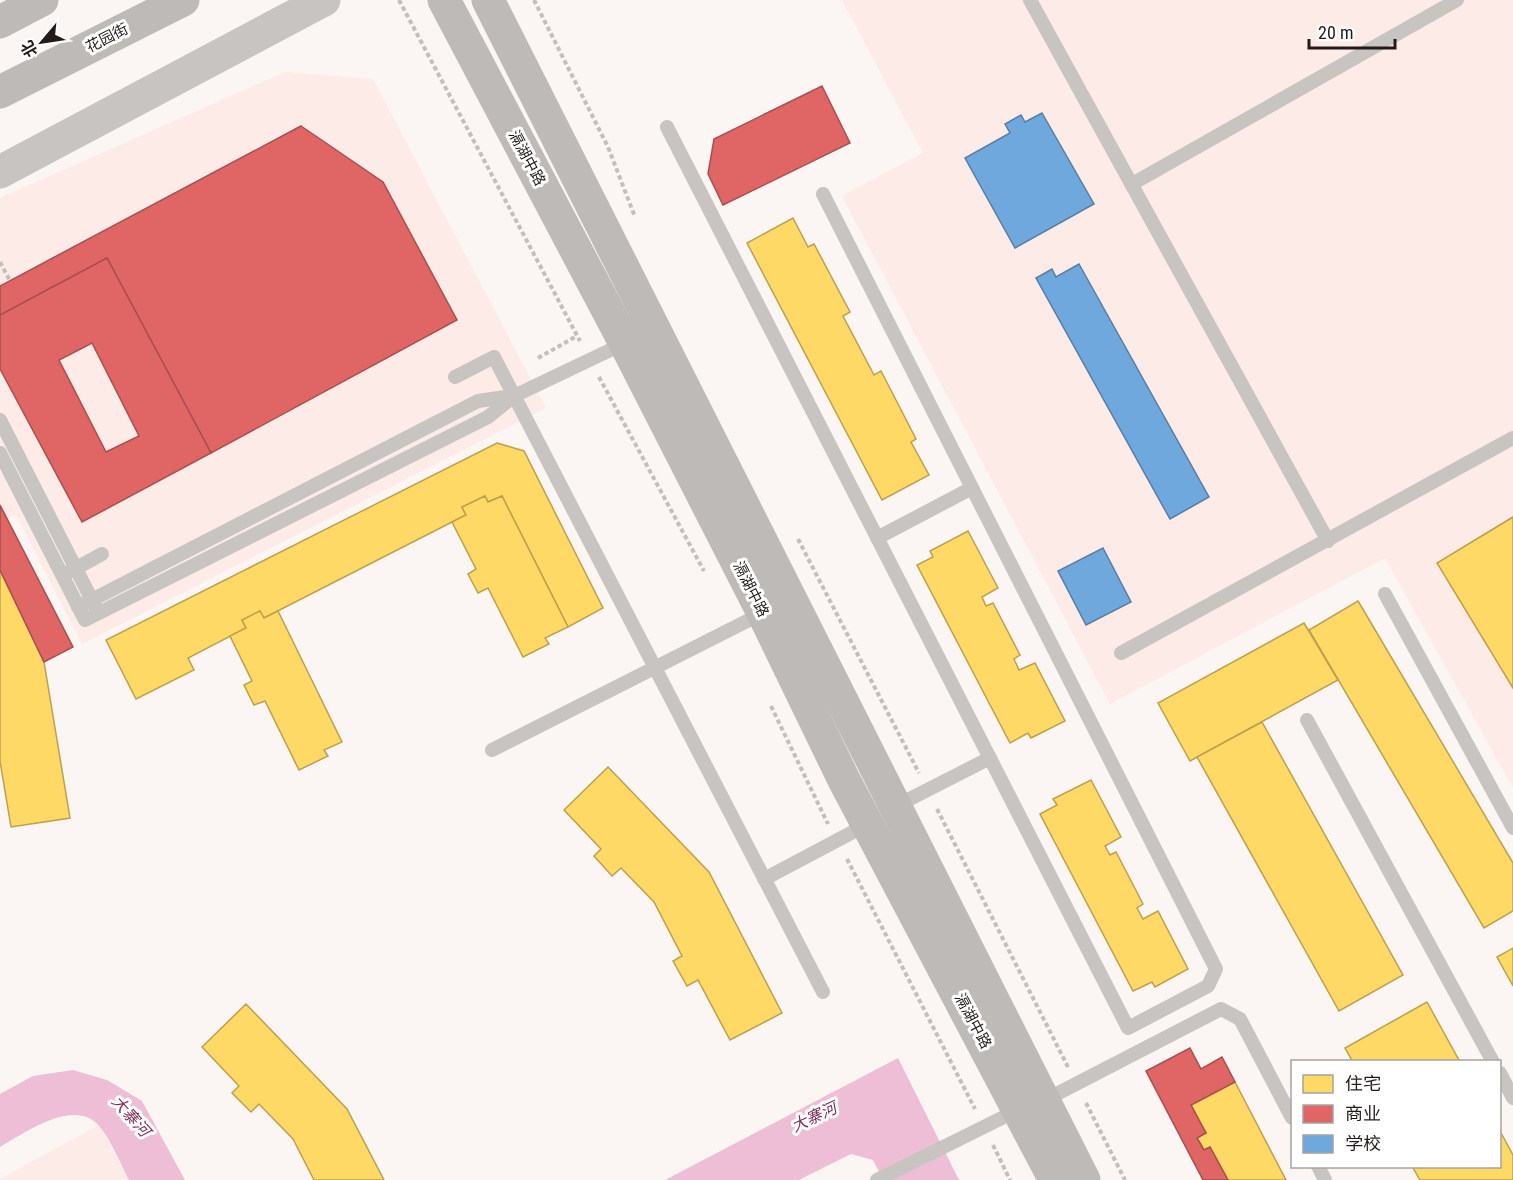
<svg xmlns="http://www.w3.org/2000/svg" width="1513" height="1180" font-family="'Roboto Condensed','Noto Sans SC',sans-serif">
  <style>
    .built { fill: #fdebe8 }
    .water { fill: #eebed6 }
    .homes { fill: #ffd966; stroke: #bda04f; stroke-width: 1.5 }
    .shops { fill: #e06666; stroke: #a74f4f; stroke-width: 1.5; fill-rule: evenodd }
    .schools { fill: #6fa8dc; stroke: #587da2; stroke-width: 1.5 }
    .lines { fill: none; stroke-linecap: round; stroke-linejoin: round }
    .path { stroke: #c3bfbe; stroke-width: 4; stroke-dasharray: 4.5 3; stroke-linecap: butt }
    .service { stroke: #c7c4c2; stroke-width: 14 }
    .tertiary { stroke: #c7c4c2; stroke-width: 33 }
    .secondary { stroke: #bebab8; stroke-width: 33 }
    .labels { text-anchor: middle; dominant-baseline: central; stroke-width: 6; stroke-linejoin: round; paint-order: stroke }
    .street-label { font-size: 15px; fill: #231a19; stroke: #fff }
    .water-label { font-size: 16px; font-style: italic; fill: #7c2e5c; stroke: #fff }
  </style>
  <rect width="100%" height="100%" fill="#fbf5f4"/>
  <g class="built">
    <polygon points="842,0 1513,0 1513,788 1385,558 1110,704 842,196 923,153"/>
    <polygon points="285,72 373,79 546,408 82,644 16,515 0,523 0,198"/>
    <polygon points="99,1125 129,1180 0,1180 0,1179"/>
  </g>
  <g class="water">
    <polygon points="898,1058 959,1180 883,1180 873,1160 851,1154 799,1180 665,1180"/>
    <path d="M73 1070 107 1080 142 1101 185 1180H129C120 1163 112 1142 100 1127 76 1096 24 1133 0 1147V1094L33 1076Z"/>
  </g>
  <g class="homes">
    <polygon points="793,218 808,247 814,244 850,312 843,316 874,375 881,371 916,439 911,442 929,475 882,500 747,243"/>
    <polygon points="497,443 524,451 603,608 568,627 502,496 488,502 485,496 462,507 466,515 452,522 264,618 260,611 242,620 246,628 188,658 194,670 136,699 106,640"/>
    <polygon points="485,496 488,502 502,496 568,627 545,638 549,644 523,657 488,588 478,593 468,574 476,569 452,522 466,515 462,507"/>
    <polygon points="1513,517 1513,688 1437,563"/>
    <polygon points="968,531 998,588 982,597 986,606 993,603 1020,655 1014,659 1019,670 1035,663 1065,721 1031,738 1028,733 1010,743 917,565 933,557 930,551"/>
    <polygon points="0,570 44,662 70,818 11,827 0,761"/>
    <polygon points="1358,601 1513,863 1513,911 1484,928 1309,630"/>
    <polygon points="260,611 264,618 278,611 342,742 324,750 328,756 299,770 265,701 254,705 244,685 252,681 230,636 246,628 242,620"/>
    <polygon points="1304,623 1338,680 1190,761 1158,703"/>
    <polygon points="1262,722 1403,975 1339,1011 1197,757"/>
    <polygon points="608,767 709,872 782,1013 730,1040 698,980 687,986 673,961 682,956 654,902 621,868 612,876 594,856 601,849 564,810"/>
    <polygon points="1091,780 1121,837 1105,846 1110,855 1116,852 1143,904 1137,908 1143,919 1158,911 1188,969 1155,987 1152,982 1133,991 1040,814 1057,805 1053,799"/>
    <polygon points="1513,948 1513,986 1497,957"/>
    <polygon points="1427,1002 1460,1062 1353,1062 1345,1048"/>
    <polygon points="246,1004 347,1109 384,1180 314,1180 293,1139 259,1104 251,1112 232,1093 239,1086 202,1047"/>
    <polygon points="1235,1082 1286,1180 1228,1180 1210,1147 1204,1150 1197,1138 1206,1133 1191,1105"/>
    <polygon points="1500,1131 1513,1155 1513,1180 1420,1180 1412,1166 1500,1166"/>
  </g>
  <g class="shops">
    <polygon points="822,86 850,143 723,205 708,174 714,139"/>
    <polygon points="301,126 383,182 457,320 211,453 107,258 0,315 0,286"/>
    <path d="M107 258 211 453 82 522 0 369V315ZM92 343 139 436 106 452 59 360Z"/>
    <polygon points="0,505 73,647 44,662 0,570"/>
    <polygon points="1190,1048 1201,1069 1222,1057 1235,1082 1191,1105 1206,1133 1197,1138 1204,1150 1210,1147 1228,1180 1203,1180 1146,1071"/>
  </g>
  <g class="schools">
    <polygon points="1042,113 1094,204 1015,248 965,158 1010,133 1005,124 1021,115 1025,122"/>
    <polygon points="1079,264 1209,497 1170,519 1036,278 1052,269 1056,277"/>
    <polygon points="1103,548 1131,602 1086,625 1058,571"/>
  </g>
  <g class="lines">
    <g class="path">
      <polyline points="399,0 580,341"/>
      <polyline points="534,0 608,147 635,217"/>
      <polyline points="0,262 10,281"/>
      <polyline points="538,358 577,336"/>
      <polyline points="599,377 704,571"/>
      <polyline points="798,539 919,773"/>
      <polyline points="771,706 828,824"/>
      <polyline points="937,809 1068,1067"/>
      <polyline points="847,859 975,1109"/>
      <polyline points="1086,1103 1125,1180"/>
      <polyline points="993,1145 1010,1180"/>
    </g>
    <g class="service">
      <polyline points="1030,0 1328,541"/>
      <polyline points="667,127 1128,1028 1208,986 1216,969 823,194"/>
      <polyline points="1132,184 1457,0"/>
      <polyline points="455,377 494,357 823,992"/>
      <polyline points="0,420 95,606"/>
      <polyline points="0,453 85,620 488,417 514,396 625,343"/>
      <polyline points="877,538 972,488"/>
      <polyline points="69,572 102,554"/>
      <polyline points="1385,594 1513,828"/>
      <polyline points="78,607 478,401 512,396"/>
      <polyline points="1121,653 1513,438"/>
      <polyline points="1307,720 1493,1062"/>
      <polyline points="492,750 763,613"/>
      <polyline points="894,807 990,758"/>
      <polyline points="764,879 868,824"/>
      <polyline points="1500,1073 1513,1098"/>
      <polyline points="1043,1101 1221,1009 1240,1019 1292,1118"/>
      <polyline points="1318,1166 1325,1180"/>
      <polyline points="877,1180 1018,1110"/>
    </g>
    <polyline class="tertiary" points="0,172 324,0"/>
    <g class="secondary">
      <polyline points="444,0 625,343 763,613 844,780 1055,1180"/>
      <polyline points="488,0 1084,1180"/>
      <polyline points="0,22 42,0"/>
      <polyline points="0,92 183,0"/>
    </g>
  </g>
  <g class="labels">
    <g class="street-label">
      <text transform="translate(107 38) rotate(-27)">花园街</text>
      <text transform="translate(527 158) rotate(62)">滆湖中路</text>
      <text transform="translate(751 589) rotate(63)">滆湖中路</text>
      <text transform="translate(973 1021) rotate(62)">滆湖中路</text>
    </g>
    <g class="water-label">
      <text transform="translate(131 1116) rotate(48)">大寨河</text>
      <text transform="translate(814 1117) rotate(-25)">大寨河</text>
    </g>
  </g>
  <rect x="1291" y="1060" width="210" height="108" fill="#ffffff" stroke="#a7a3a3" stroke-width="1.5"/>
  <rect x="1303" y="1075" width="30" height="18" fill="#ffd966" stroke="#a7a3a3" stroke-width="1.5"/>
  <text x="1345" y="1090" font-size="18" fill="#231a19">住宅</text>
  <rect x="1303" y="1105" width="30" height="18" fill="#e06666" stroke="#a7a3a3" stroke-width="1.5"/>
  <text x="1345" y="1120" font-size="18" fill="#231a19">商业</text>
  <rect x="1303" y="1135" width="30" height="18" fill="#6fa8dc" stroke="#a7a3a3" stroke-width="1.5"/>
  <text x="1345" y="1150" font-size="18" fill="#231a19">学校</text>
  <g transform="translate(42 42) rotate(241)" stroke="#ffffff" stroke-width="4.5" paint-order="stroke">
  <path d="M0-4.5L10 22L0 15L-10 22Z" fill="#231a19"/>
  <text y="-9" font-size="16" font-weight="bold" text-anchor="middle" fill="#231a19">北</text>
  </g>
  <path d="M1309 39v9h86v-9" fill="none" stroke="#231a19" stroke-width="3"/>
  <text x="1318" y="39" font-size="18" fill="#231a19" stroke="#ffffff" stroke-width="4.5" paint-order="stroke">20 m</text>
</svg>
